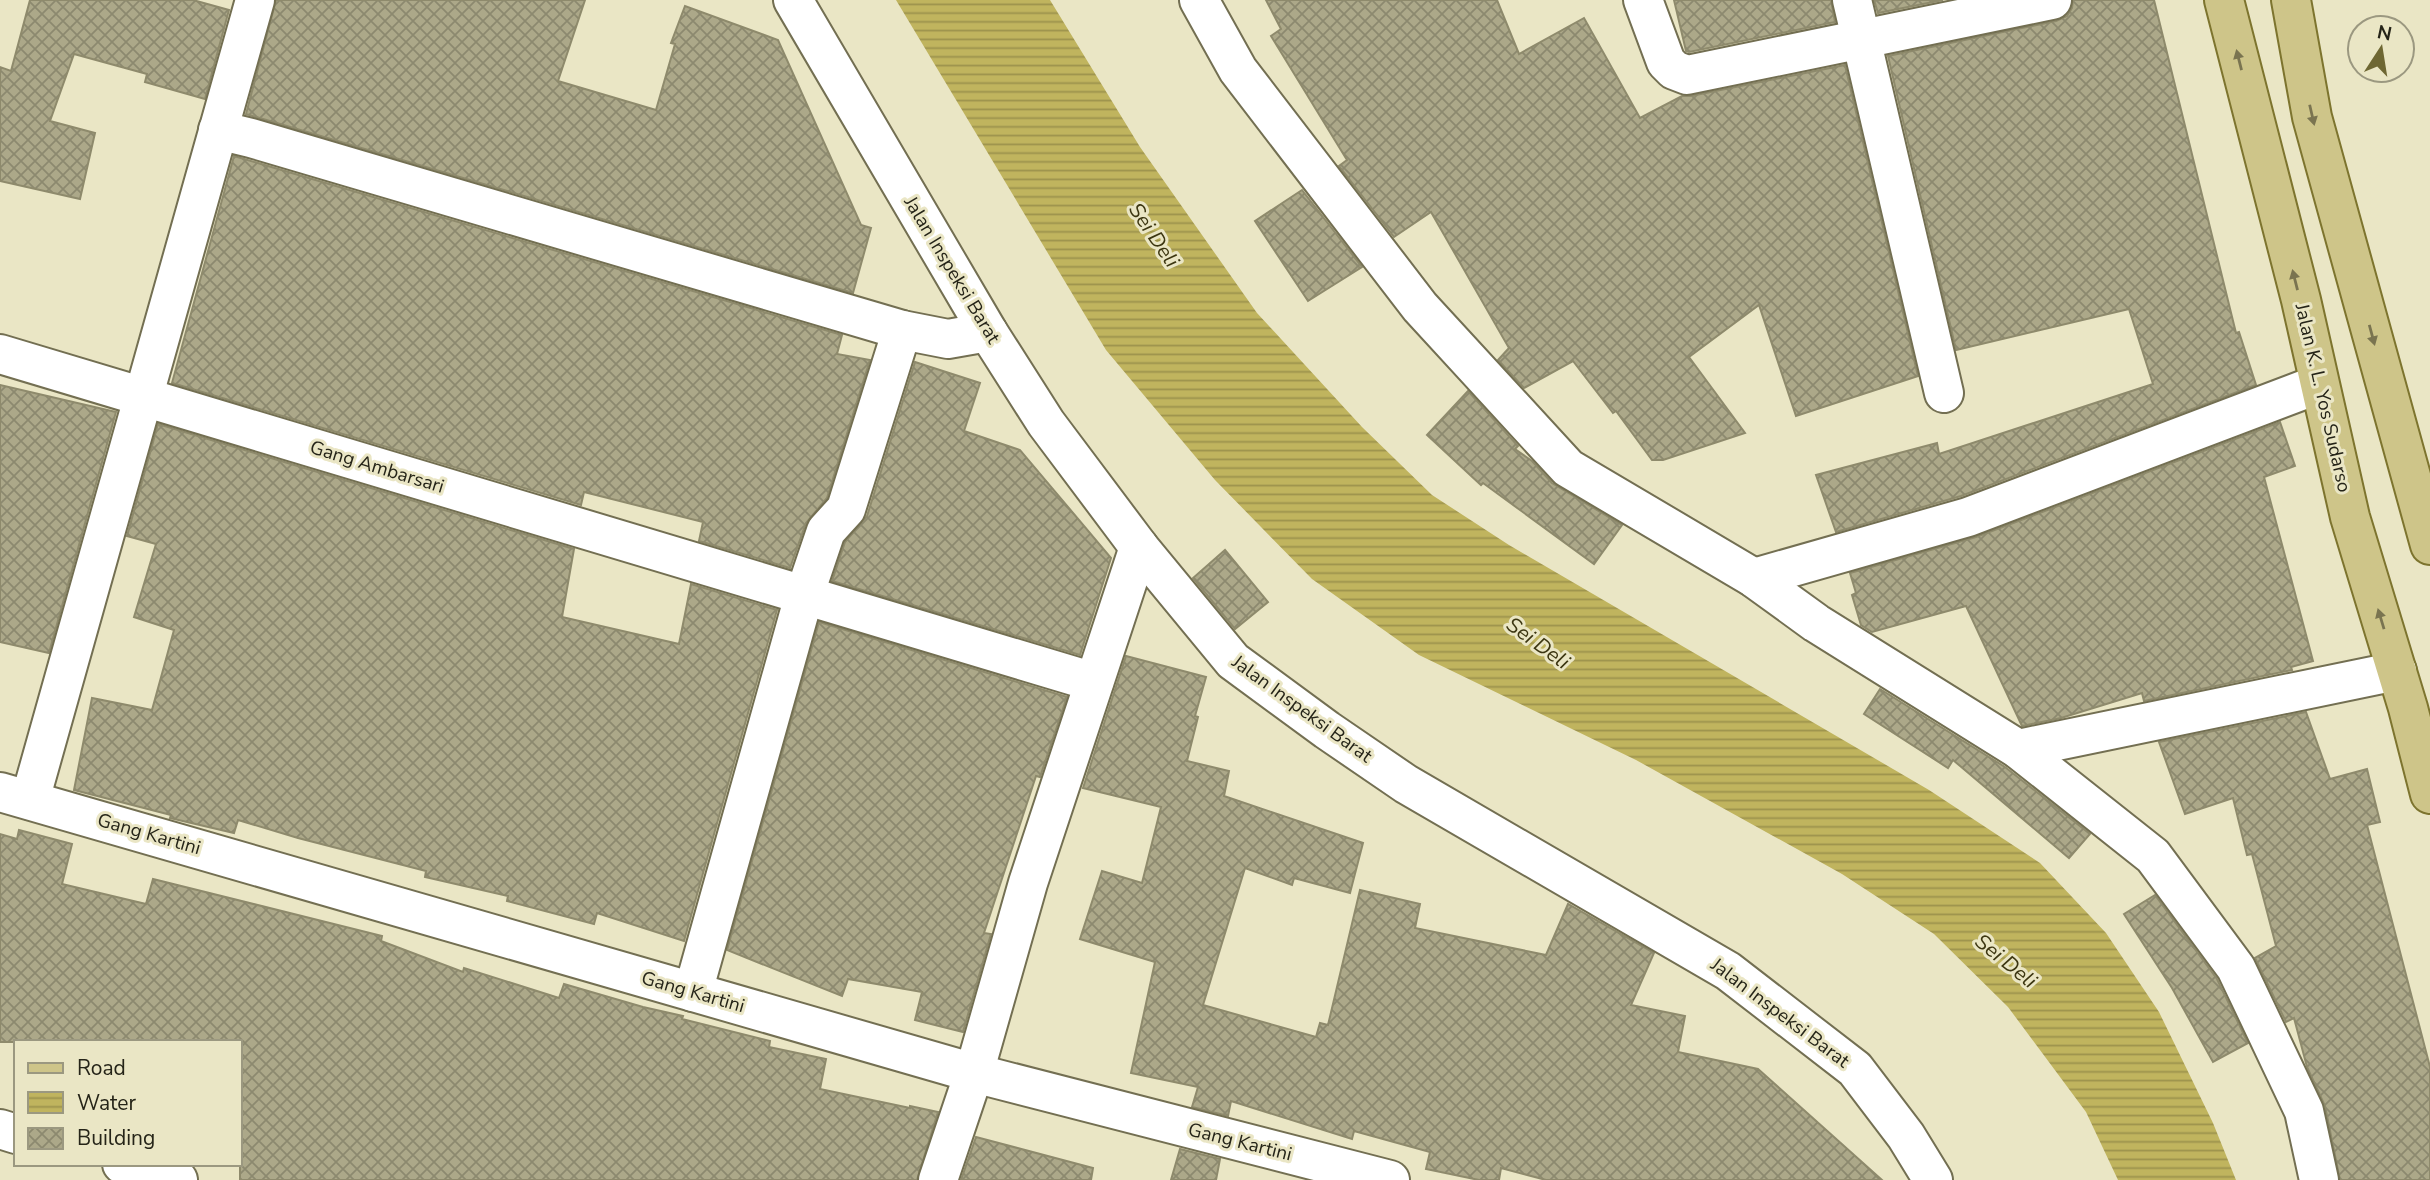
<svg xmlns="http://www.w3.org/2000/svg" width="2430" height="1180" font-family="'Nunito Sans',sans-serif">
  <style>
    .water { fill: url(#water-rules) }
    .building { fill: url(#building-cross-hatch); stroke: #8e8a6c; stroke-width: 2 }
    .lines { fill: none; stroke-linecap: round; stroke-linejoin: round }
    .minor-casing { stroke: #736f52; stroke-width: 42 }
    .major-casing { stroke: #7d742e; stroke-width: 42 }
    .minor { stroke: #fff; stroke-width: 38 }
    .major { stroke: #cec589; stroke-width: 38 }
    .oneway { fill: #7a7450 }
    .labels { text-anchor: middle; dominant-baseline: central; stroke-width: 6; stroke-linejoin: round; paint-order: stroke }
    .street-label { font-size: 19px; fill: #252418; stroke: #eae6c5 }
    .water-label { font-size: 21px; font-style: italic; fill: #3c3611; stroke: #eae6c5 }
  </style>
  <defs>
    <pattern id="water-rules" width="6" height="5" patternUnits="userSpaceOnUse" patternTransform="scale(1.75)"><rect width="6" height="5" fill="#c0b45e"/><path d="M0 2.5h6" fill="none" stroke="#9c924d"/></pattern>
    <pattern id="building-cross-hatch" width="8" height="8" patternUnits="userSpaceOnUse" patternTransform="scale(1.75)"><rect width="8" height="8" fill="#aca889"/><path d="M0 0l8 8M0 8l8-8" fill="none" stroke="#8c896f"/></pattern>
  </defs>
  <rect width="100%" height="100%" fill="#eae6c5"/>
  <polygon class="water" points="896,0 1050,0 1140,147 1257,313 1362,427 1432,495 1509,545 1929,790 2040,863 2106,933 2159,1012 2213,1123 2236,1180 2118,1180 2086,1112 2008,1007 1934,934 1842,874 1636,760 1419,655 1312,579 1215,480 1106,350"/>
  <g class="building">
    <polygon points="30,0 193,0 229,10 205,99 145,82 147,74 74,54 50,121 95,133 80,199 0,181 0,67 11,71"/>
    <polygon points="276,0 585,0 558,81 656,110 675,44 671,43 685,6 778,40 861,225 871,228 853,293 246,114"/>
    <polygon points="1266,0 1497,0 1519,54 1584,18 1640,118 1682,96 1691,96 1845,65 1918,376 1796,416 1759,305 1689,357 1745,433 1663,460 1652,460 1616,411 1613,413 1573,361 1524,388 1498,360 1509,348 1431,212 1394,237 1339,166 1347,160 1271,36 1281,29"/>
    <polygon points="1674,0 1831,0 1835,22 1689,52 1686,51"/>
    <polygon points="1874,0 1943,0 1878,13"/>
    <polygon points="2073,0 2154,0 2236,333 2239,332 2256,385 1961,496 1836,532 1816,475 1937,443 1939,454 2153,384 2129,309 1956,350 1888,56 2056,21 2067,16 2072,8"/>
    <polygon points="234,156 842,335 837,354 870,360 827,498 806,523 790,568 699,541 703,522 584,492 581,505 172,383"/>
    <polygon points="1302,190 1362,267 1308,301 1255,221"/>
    <polygon points="915,362 980,383 964,431 1020,450 1111,558 1080,655 832,581 845,542 867,516"/>
    <polygon points="0,385 116,412 49,653 0,642"/>
    <polygon points="1468,391 1518,446 1515,449 1532,461 1552,483 1622,525 1594,564 1483,483 1481,485 1427,435"/>
    <polygon points="2280,422 2295,466 2264,477 2313,661 2291,667 2292,670 2144,701 2142,693 2061,718 2022,726 1966,606 1872,632 1861,625 1852,595 1856,593 1850,573 1976,537"/>
    <polygon points="158,424 574,549 562,617 679,644 691,584 777,610 684,941 597,913 594,924 507,901 508,896 425,877 426,871 298,838 238,820 234,833 170,818 171,815 74,790 92,698 152,710 174,630 134,617 156,544 127,536"/>
    <polygon points="1225,550 1268,602 1235,629 1193,578"/>
    <polygon points="819,622 1067,697 1040,777 1036,776 984,933 991,934 963,1032 915,1020 922,992 848,979 842,996 727,950"/>
    <polygon points="1126,656 1206,677 1195,716 1198,717 1187,761 1229,771 1224,796 1363,843 1350,893 1294,878 1292,885 1245,868 1203,1005 1316,1037 1320,1023 1328,1025 1360,890 1420,904 1415,928 1546,955 1568,904 1654,953 1631,1005 1685,1016 1678,1052 1758,1069 1882,1180 1546,1180 1501,1168 1499,1180 1479,1180 1426,1169 1430,1152 1354,1131 1352,1139 1231,1101 1228,1116 1192,1107 1198,1087 1131,1073 1155,962 1080,939 1102,871 1142,883 1161,807 1083,788"/>
    <polygon points="1880,689 2005,767 2090,834 2069,858 1953,760 1948,768 1864,714"/>
    <polygon points="2306,712 2330,779 2367,769 2380,822 2367,825 2430,1067 2430,1180 2340,1180 2325,1106 2307,1067 2294,1018 2286,1022 2255,958 2276,946 2252,854 2247,855 2233,798 2185,814 2159,742"/>
    <polygon points="19,830 72,844 62,884 146,904 153,879 382,936 381,941 463,972 464,968 559,998 564,984 643,1007 683,1016 682,1019 770,1041 769,1047 826,1059 820,1089 910,1108 910,1106 938,1112 917,1180 240,1180 240,1042 0,1042 0,834 17,839"/>
    <polygon points="2155,895 2217,979 2248,1043 2213,1062 2172,988 2124,914"/>
    <polygon points="976,1137 1093,1168 1091,1180 961,1180"/>
    <polygon points="1180,1149 1220,1159 1216,1180 1171,1180"/>
  </g>
  <g class="lines">
    <defs>
      <g id="minor">
        <polyline points="793,0 988,332 1046,423 1139,547 1233,661 1327,730 1406,784 1728,971 1855,1069 1906,1136 1933,1180"/>
        <polyline points="1199,0 1238,70 1420,307 1568,468 1754,578 1816,623 2018,749 2153,856 2236,968 2304,1111 2319,1180"/>
        <polyline points="1643,0 1666,62 1674,70 1687,75 2052,0"/>
        <polyline points="1852,0 1944,393"/>
        <polyline points="218,130 251,138 902,330 948,339 988,332"/>
        <polyline points="0,354 1094,682"/>
        <polyline points="1754,578 1968,517 2319,384"/>
        <polyline points="2018,749 2397,671"/>
        <polyline points="0,792 974,1073 1390,1180"/>
        <polyline points="30,800 255,0"/>
        <polyline points="693,992 804,596 826,531 846,509 902,330"/>
        <polyline points="0,1129 16,1134"/>
        <polyline points="122,1164 178,1180"/>
        <polyline points="938,1180 974,1073 1028,883 1139,547"/>
      </g>
      <g id="major">
        <polyline points="2224,0 2301,300 2350,517 2408,708 2430,794"/>
        <polyline points="2291,0 2312,117 2430,545"/>
      </g>
    </defs>
    <use href="#minor" class="minor-casing"/>
    <use href="#major" class="major-casing"/>
    <use href="#minor" class="minor"/>
    <use href="#major" class="major"/>
  </g>
  <defs><path id="oneway-solid" d="M-6-.8H1V-3.2L6.5 0L1 3.2V.8H-6Z" transform="scale(1.75)"/></defs>
  <g class="oneway">
    <use href="#oneway-solid" transform="translate(2239 60) rotate(-104)"/>
    <use href="#oneway-solid" transform="translate(2312 115) rotate(77)"/>
    <use href="#oneway-solid" transform="translate(2295 280) rotate(-104)"/>
    <use href="#oneway-solid" transform="translate(2372 335) rotate(75)"/>
    <use href="#oneway-solid" transform="translate(2381 619) rotate(-107)"/>
  </g>
  <g class="labels">
    <g class="street-label">
      <text transform="translate(952 270) rotate(59)">Jalan Inspeksi Barat</text>
      <text transform="translate(2323 398) rotate(77)">Jalan K. L. Yos Sudarso</text>
      <text transform="translate(377 467) rotate(17)">Gang Ambarsari</text>
      <text transform="translate(1302 709) rotate(36)">Jalan Inspeksi Barat</text>
      <text transform="translate(149 834) rotate(16)">Gang Kartini</text>
      <text transform="translate(693 992) rotate(16)">Gang Kartini</text>
      <text transform="translate(1780 1013) rotate(37)">Jalan Inspeksi Barat</text>
      <text transform="translate(1240 1142) rotate(14)">Gang Kartini</text>
    </g>
    <g class="water-label">
      <text transform="translate(1154 235) rotate(56)">Sei Deli</text>
      <text transform="translate(1538 643) rotate(36)">Sei Deli</text>
      <text transform="translate(2006 961) rotate(39)">Sei Deli</text>
    </g>
  </g>
  <rect x="14" y="1040" width="228" height="126" fill="#eae6c5" stroke="#9b9880" stroke-width="2"/>
  <rect x="28" y="1063" width="35" height="10" fill="#cec589" stroke="#9b9880" stroke-width="2"/>
  <text x="77" y="1075" font-size="21" fill="#252418">Road</text>
  <rect x="28" y="1092" width="35" height="21" fill="url(#water-rules)" stroke="#9b9880" stroke-width="2"/>
  <text x="77" y="1110" font-size="21" fill="#252418">Water</text>
  <rect x="28" y="1128" width="35" height="21" fill="url(#building-cross-hatch)" stroke="#9b9880" stroke-width="2"/>
  <text x="77" y="1145" font-size="21" fill="#252418">Building</text>
  <g transform="translate(2381 49) rotate(12)"><circle r="33" fill="#eae6c5" stroke="#9b9880" stroke-width="2"/>
  <path d="M0-5L12 26L0 18L-12 26Z" fill="#6e6733"/>
  <text y="-10" font-size="19" font-weight="bold" text-anchor="middle" fill="#252418">N</text>
  </g>
</svg>
